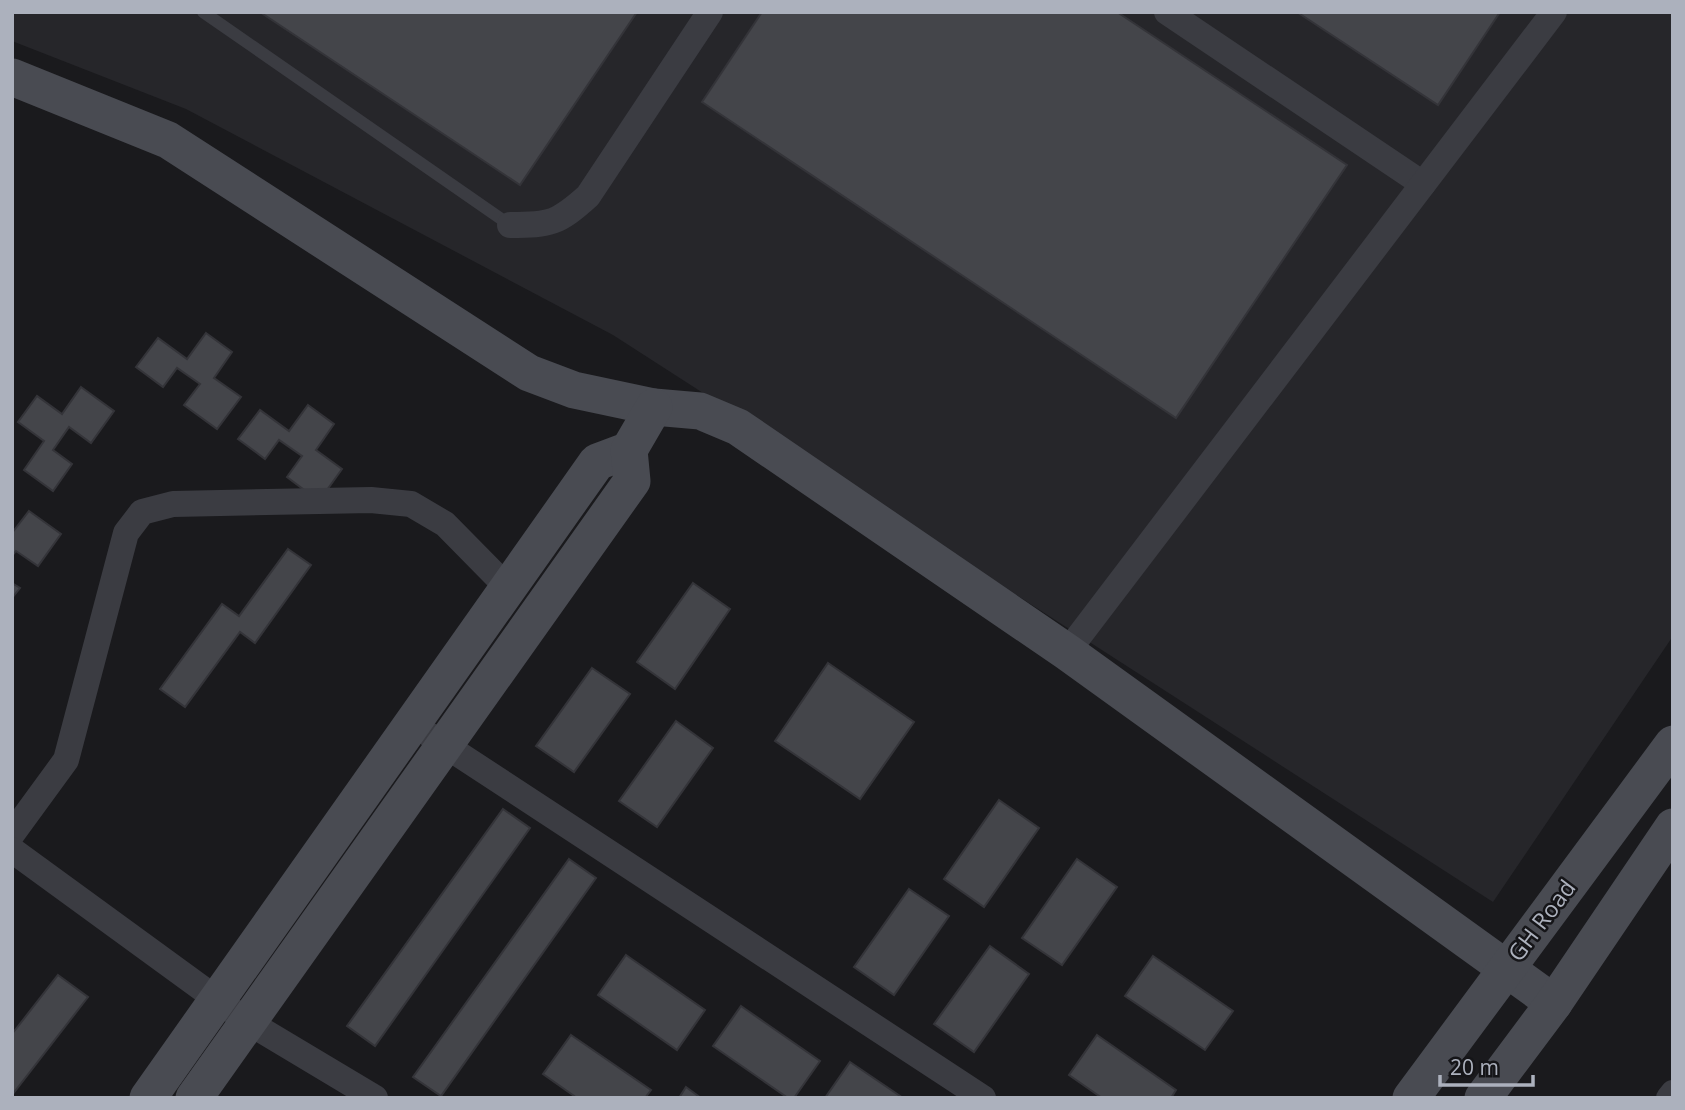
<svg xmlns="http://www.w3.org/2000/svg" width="1685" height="1110" font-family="'Open Sans',sans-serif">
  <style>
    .built { fill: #26262a }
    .building { fill: #44454a; stroke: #343439; stroke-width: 2 }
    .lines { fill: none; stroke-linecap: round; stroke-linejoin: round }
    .lane { stroke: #3b3c42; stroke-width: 12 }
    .street { stroke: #3b3c42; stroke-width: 26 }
    .secondary { stroke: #494b52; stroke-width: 37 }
    .labels { text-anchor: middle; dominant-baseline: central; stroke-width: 5; stroke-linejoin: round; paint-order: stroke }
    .street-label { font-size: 23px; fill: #acb1bd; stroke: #151518 }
  </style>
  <rect width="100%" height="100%" fill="#1a1a1d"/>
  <polygon class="built" points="12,12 1673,12 1673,636 1493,902 613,335 186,109 12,41"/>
  <g class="building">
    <polygon points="260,12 637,12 520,185"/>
    <polygon points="762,12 1117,12 1347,165 1176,418 702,102"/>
    <polygon points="1297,12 1500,12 1438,105"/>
    <polygon points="206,333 232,352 214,378 241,397 217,429 184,405 200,384 177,368 163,387 136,367 158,338 187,359"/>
    <polygon points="81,387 114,411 91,443 69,427 53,450 72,464 53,491 24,470 44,441 18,422 37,396 62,414"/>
    <polygon points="308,405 334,424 316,450 342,469 319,501 287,477 302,456 279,440 265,459 238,439 260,410 289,431"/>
    <polygon points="29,511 61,534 38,566 16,551 12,556 12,533"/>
    <polygon points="288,549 311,565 255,643 240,632 185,707 160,689 222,604 239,616"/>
    <polygon points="12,583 20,588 12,598"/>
    <polygon points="693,583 730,609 675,689 637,662"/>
    <polygon points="828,663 914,722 860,799 775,741"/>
    <polygon points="592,668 630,694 574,772 536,746"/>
    <polygon points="676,721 713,748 657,827 619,801"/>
    <polygon points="999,800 1039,828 984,907 944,879"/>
    <polygon points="503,809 530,828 375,1046 347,1026"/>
    <polygon points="569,859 596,878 441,1096 413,1077"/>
    <polygon points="1077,859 1117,887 1062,965 1022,938"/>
    <polygon points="909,889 949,916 894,995 854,967"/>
    <polygon points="990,946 1029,974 974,1052 934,1024"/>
    <polygon points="626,955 705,1010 677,1050 598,995"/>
    <polygon points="1153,956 1233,1011 1205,1050 1125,996"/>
    <polygon points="58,975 88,997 12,1095 12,1034"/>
    <polygon points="741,1006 820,1061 794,1098 788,1098 713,1046"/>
    <polygon points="571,1035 651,1090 645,1098 577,1098 543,1074"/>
    <polygon points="1097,1035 1176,1090 1171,1098 1102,1098 1069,1075"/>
    <polygon points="850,1062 903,1098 825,1098"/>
    <polygon points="686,1087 701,1098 679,1098"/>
  </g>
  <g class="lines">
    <polyline class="lane" points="203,12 510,225"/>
    <g class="street">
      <polyline points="1167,12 1423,184"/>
      <path d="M510 225C551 225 558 223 588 196L710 12"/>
      <polyline points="1067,652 1554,12"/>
      <polyline points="431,736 983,1098"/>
      <polyline points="12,834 66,760 126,533 142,512 173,504 371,500 411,504 445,524 508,588"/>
      <polyline points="12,850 248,1022 375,1098"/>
      <polyline points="1669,1098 1673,1093"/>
    </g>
    <g class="secondary">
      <polyline points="12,77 168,140 529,373 574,390 654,407 700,411 738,427 1067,652 1554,1003"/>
      <polyline points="148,1098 597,462 629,450"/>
      <polyline points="194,1098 632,481 629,450 654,407"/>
      <polyline points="1411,1098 1673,744"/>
      <polyline points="1483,1098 1554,1003 1673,827"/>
    </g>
  </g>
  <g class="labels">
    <g class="street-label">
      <text transform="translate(1541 920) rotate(-53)">GH Road</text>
    </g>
  </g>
  <rect width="1685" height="1110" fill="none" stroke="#acb1bd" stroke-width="28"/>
  <path d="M1440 1075v10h93v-10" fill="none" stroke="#acb1bd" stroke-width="3.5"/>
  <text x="1450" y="1075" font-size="21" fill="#acb1bd" stroke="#151518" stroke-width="5" paint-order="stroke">20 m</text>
</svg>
